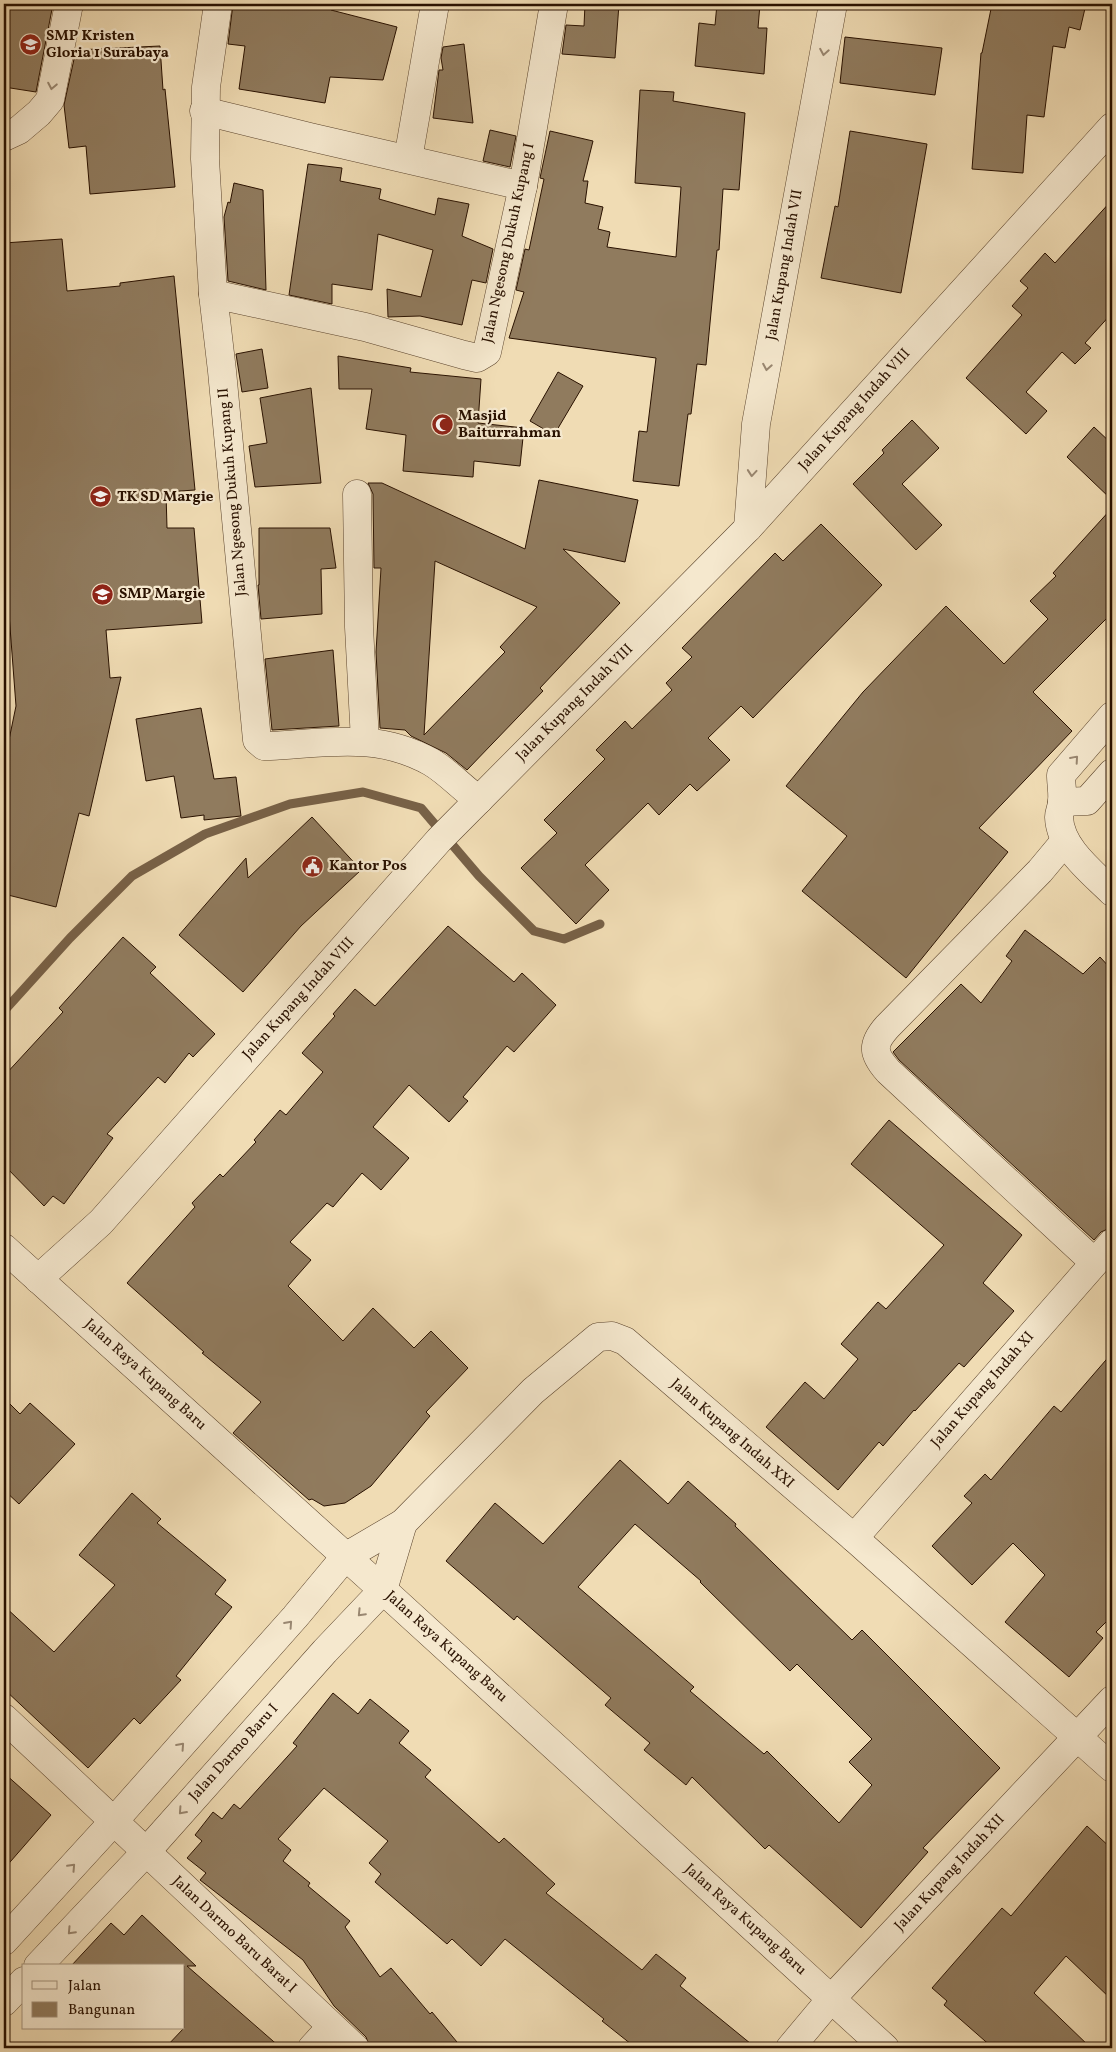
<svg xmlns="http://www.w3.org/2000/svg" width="1116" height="2052" font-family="Vollkorn,serif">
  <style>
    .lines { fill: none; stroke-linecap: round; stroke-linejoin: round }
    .stream { stroke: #786147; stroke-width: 9 }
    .building { fill: #907b5e; stroke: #291100; fill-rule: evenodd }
    .minor-casing { stroke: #5b442d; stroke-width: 29 }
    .minor { stroke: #f5e8ce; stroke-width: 28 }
    .oneway { stroke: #998771 }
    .labels { text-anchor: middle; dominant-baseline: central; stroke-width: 4.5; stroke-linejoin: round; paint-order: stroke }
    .poi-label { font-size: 15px; font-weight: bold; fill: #291100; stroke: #f5e8ce; text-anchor: start }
    .street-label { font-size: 15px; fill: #291100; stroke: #f5e8ce }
  </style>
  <rect width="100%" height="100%" fill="#f0dcb4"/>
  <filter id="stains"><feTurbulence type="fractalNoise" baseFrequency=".004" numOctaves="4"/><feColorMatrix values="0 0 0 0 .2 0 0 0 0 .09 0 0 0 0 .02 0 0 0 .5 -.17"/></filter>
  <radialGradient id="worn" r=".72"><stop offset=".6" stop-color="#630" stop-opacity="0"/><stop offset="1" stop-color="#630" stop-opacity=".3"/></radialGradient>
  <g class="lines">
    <polyline class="stream" points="4,1011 70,938 132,876 205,834 290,804 363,792 421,808 479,876 534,931 564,939 600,924"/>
  </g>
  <g class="building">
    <polygon points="4,4 53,4 36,92 4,87"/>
    <polygon points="233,4 259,4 296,9 296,4 332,4 331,10 397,27 383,80 330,77 325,103 239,89 245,46 228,44"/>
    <polygon points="585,4 619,4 615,58 562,54 566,25 584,26"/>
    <polygon points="717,4 760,4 758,28 767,28 764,74 695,66 699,23 715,25"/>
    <polygon points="992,4 1086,4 1080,30 1069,27 1065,48 1053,46 1044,117 1027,115 1023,173 972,169 981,53 982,53"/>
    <polygon points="845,37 942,48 935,95 840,83"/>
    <polygon points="464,44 473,123 433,118 439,70 443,70 441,58 443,47"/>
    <polygon points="160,46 163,90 165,89 175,187 90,194 86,146 69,148 64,105 76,50"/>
    <polygon points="640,90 674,92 673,101 745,113 739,190 723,189 719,250 717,250 706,365 697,364 691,414 688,414 679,486 633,481 639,431 647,432 656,358 509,338 524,292 516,290 525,249 529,250 544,179 540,178 550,131 593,141 583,181 588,181 585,203 603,207 598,229 610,232 607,247 676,257 681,187 635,183"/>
    <polygon points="490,130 516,136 510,167 483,161"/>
    <polygon points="850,131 927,144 901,293 821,278 835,206 838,207"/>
    <polygon points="308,164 342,168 340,181 381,189 379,199 435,215 438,198 469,204 462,236 493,249 486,283 472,280 462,325 420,316 388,317 387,289 421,297 433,250 378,234 372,290 332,284 332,304 289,295"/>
    <polygon points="234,183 263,190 266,290 228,281 224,217 228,202 230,203"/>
    <polygon points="1112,200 1112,313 1085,343 1091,348 1075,364 1062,352 1026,392 1047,411 1026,434 966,378 1022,315 1012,306 1028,288 1020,281 1045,253 1055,263"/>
    <polygon points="62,239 67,291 120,286 120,283 174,276 195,490 166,492 167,528 194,528 202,623 106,630 110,678 121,677 89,816 79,813 56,907 4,894 4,764 16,706 4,548 4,243"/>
    <polygon points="262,349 268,388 242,392 236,354"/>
    <polygon points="338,356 411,368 410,372 481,379 478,423 524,428 520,466 474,461 473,477 403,471 406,435 366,429 372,389 339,389"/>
    <polygon points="558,372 583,386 554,435 530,421"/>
    <polygon points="311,388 321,483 255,487 249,446 267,443 260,398"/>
    <polygon points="912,420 939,448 902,484 942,525 916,550 853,484 884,453 882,450"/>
    <polygon points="1094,427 1112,444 1112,500 1067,457"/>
    <path d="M539 480 638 500 625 562 563 549 620 603 540 688 543 691 467 770 446 753 411 736 405 730 380 728 376 652 381 568H374L373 494 368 483H382L525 549ZM435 561 537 607 500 647 505 652 424 735Z"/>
    <polygon points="1112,508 1112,613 1033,692 1072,731 979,828 1008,852 906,978 802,891 847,836 786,786 863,692 946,606 1004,664 1048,619 1030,601 1056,576 1053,573"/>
    <polygon points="821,524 882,585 753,718 741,706 708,738 730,760 697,791 690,784 659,815 648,803 585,865 609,890 576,924 521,868 557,833 544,820 605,759 596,750 625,721 632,729 672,690 666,683 692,657 682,648 775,553 783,561"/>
    <polygon points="259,528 330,528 336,568 321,569 322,614 261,619 258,585 259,585"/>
    <polygon points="333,650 339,726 272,730 265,659"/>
    <polygon points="201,708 214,779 236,777 241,816 204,820 204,815 181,818 174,776 146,781 136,719"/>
    <polygon points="312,817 361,870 301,926 243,992 179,935 246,858 248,878"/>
    <polygon points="448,926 514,982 522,973 556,1005 514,1052 507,1046 463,1097 468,1101 449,1122 409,1085 373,1127 409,1158 381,1190 362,1173 333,1207 327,1203 290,1242 311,1260 288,1286 343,1341 373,1308 414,1348 431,1331 468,1368 426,1412 430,1416 371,1486 345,1503 324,1506 312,1499 309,1500 233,1433 261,1402 202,1353 204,1352 127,1283 195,1207 192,1203 220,1174 223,1177 256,1142 254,1140 280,1110 286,1115 323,1072 302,1053 335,1016 333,1014 355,989 375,1006"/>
    <polygon points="1025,930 1083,974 1100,957 1112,970 1112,1227 1101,1232 1094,1240 899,1060 893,1052 961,984 981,1003 1012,961 1006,956"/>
    <polygon points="123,937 156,967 150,973 215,1034 193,1057 189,1053 165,1083 158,1077 107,1134 113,1138 64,1204 53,1196 44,1206 4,1165 4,1076 63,1012 59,1008"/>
    <polygon points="889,1120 1022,1235 983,1283 1014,1311 964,1367 959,1363 915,1411 914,1410 883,1446 879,1442 838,1490 766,1427 805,1382 824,1399 858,1359 841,1344 878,1302 886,1309 944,1245 851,1164"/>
    <polygon points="1112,1353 1112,1616 1096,1632 1103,1638 1069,1677 1005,1622 1045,1575 1013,1543 972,1585 932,1546 972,1503 964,1496 985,1474 991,1480 1054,1406 1061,1412"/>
    <polygon points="4,1398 20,1414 30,1403 75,1444 19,1504 4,1490"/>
    <path d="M620 1460 668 1504 688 1481 736 1524 735 1526 852 1640 862 1630 1000 1768 923 1848 928 1852 861 1928 769 1845 765 1849 692 1777 686 1785 644 1750 650 1743 605 1705 611 1698 517 1616 514 1620 446 1561 495 1503 543 1544ZM635 1524 701 1581 700 1582 790 1671 797 1664 872 1739 849 1762 872 1785 839 1823 767 1751 764 1754 690 1691 694 1687 578 1587Z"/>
    <polygon points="132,1493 161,1519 157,1523 226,1580 215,1594 232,1607 176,1676 181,1680 140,1724 134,1718 88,1768 4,1689 4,1606 54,1652 115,1585 79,1555"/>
    <polygon points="333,1693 358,1714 370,1699 409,1731 399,1743 431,1770 425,1777 499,1843 504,1838 555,1884 546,1893 642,1970 656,1954 686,1978 680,1986 756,2048 636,2048 602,2021 604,2019 505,1939 481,1966 452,1939 447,1944 375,1882 381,1874 369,1863 388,1841 324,1788 278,1839 291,1850 283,1861 310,1883 308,1886 350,1921 345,1927 380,1977 391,1968 430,2014 432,2012 462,2048 370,2048 366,2037 334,2006 303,1960 200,1880 206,1873 187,1858 202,1841 195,1835 213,1812 222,1819 234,1804 240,1809 297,1746 293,1743"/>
    <polygon points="4,1773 51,1815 4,1869"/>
    <polygon points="1087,1826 1112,1849 1112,2000 1066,1956 1034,1993 1091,2048 993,2048 944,2005 947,2001 932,1988 1002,1908 1011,1916"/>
    <polygon points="142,1915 196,1966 187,1966 281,2048 165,2048 184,2028 184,1966 71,1966 111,1923 124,1935"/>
  </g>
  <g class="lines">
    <defs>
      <g id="minor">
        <path d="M218 4 206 87 205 159 213 294 222 371 257 740 264 746H270C327 743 378 732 431 762 448 772 462 788 479 800"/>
        <polyline points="204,111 310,137 523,186"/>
        <polyline points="4,137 19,130 39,113 50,100 69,4"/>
        <polyline points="408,159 435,4"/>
        <polyline points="213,294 365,327 464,355 477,358 487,352 523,186 554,4"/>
        <polyline points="357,494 359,627 365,741"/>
        <polyline points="748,528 756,424 833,4"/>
        <path d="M1112 716 1061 775C1061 784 1063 793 1062 802 1062 807 1059 812 1059 817 1060 848 1092 872 1112 892"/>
        <polyline points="1062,802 1087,801 1112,773"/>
        <path d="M1065 841 1040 871 887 1027C871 1045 873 1054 888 1071L1094 1262"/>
        <polyline points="4,1248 383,1590 885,2048"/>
        <polyline points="38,1279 101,1222 439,840 748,528 1112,127"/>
        <polyline points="854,1538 1112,1243"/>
        <polyline points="4,1718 355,2048"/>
        <polyline points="4,1941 114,1821 295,1617 345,1557 403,1523 533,1391 598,1337 612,1336 625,1341 854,1538 1112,1768"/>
        <polyline points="38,1966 145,1853 325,1651 383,1590 403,1523"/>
        <polyline points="4,2002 24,1981"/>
        <polyline points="312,2048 331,2027"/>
        <polyline points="790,2048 831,1999 1112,1700"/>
      </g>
    </defs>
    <use href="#minor" class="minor-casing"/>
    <use href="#minor" class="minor"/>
  </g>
  <defs><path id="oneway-chevron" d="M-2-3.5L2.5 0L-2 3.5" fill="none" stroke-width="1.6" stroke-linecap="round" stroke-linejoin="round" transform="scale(1.25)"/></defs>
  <g class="oneway">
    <use href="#oneway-chevron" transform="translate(824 52) rotate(100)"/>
    <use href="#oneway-chevron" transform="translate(52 86) rotate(101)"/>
    <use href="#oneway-chevron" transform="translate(767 367) rotate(100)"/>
    <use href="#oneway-chevron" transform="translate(752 473) rotate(95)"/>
    <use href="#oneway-chevron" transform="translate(1075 759) rotate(-49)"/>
    <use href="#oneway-chevron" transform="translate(361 1613) rotate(134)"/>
    <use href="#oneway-chevron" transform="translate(289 1624) rotate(-48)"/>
    <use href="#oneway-chevron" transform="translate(181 1746) rotate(-48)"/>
    <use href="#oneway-chevron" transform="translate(182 1811) rotate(132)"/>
    <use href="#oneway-chevron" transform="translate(72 1867) rotate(-47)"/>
    <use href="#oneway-chevron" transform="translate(71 1931) rotate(133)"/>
  </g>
  <defs>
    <symbol id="school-disc" viewBox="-11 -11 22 22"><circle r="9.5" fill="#8f2418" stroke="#f5e8ce"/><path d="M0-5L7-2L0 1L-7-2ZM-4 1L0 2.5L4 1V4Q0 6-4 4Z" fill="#fff"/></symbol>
    <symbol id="mosque-disc" viewBox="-11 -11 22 22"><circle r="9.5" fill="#8f2418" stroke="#f5e8ce"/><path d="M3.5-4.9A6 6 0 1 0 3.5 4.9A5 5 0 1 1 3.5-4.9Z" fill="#fff"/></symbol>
    <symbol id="civic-disc" viewBox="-11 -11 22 22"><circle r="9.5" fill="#8f2418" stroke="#f5e8ce"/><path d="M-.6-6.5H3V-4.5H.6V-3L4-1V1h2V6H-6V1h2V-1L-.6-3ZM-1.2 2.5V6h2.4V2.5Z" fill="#fff"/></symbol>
  </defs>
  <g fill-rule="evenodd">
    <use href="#school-disc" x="18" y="32" width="25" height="25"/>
    <use href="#mosque-disc" x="430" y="412" width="25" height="25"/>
    <use href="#school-disc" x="88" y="484" width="25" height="25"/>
    <use href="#school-disc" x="90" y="582" width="25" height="25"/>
    <use href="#civic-disc" x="300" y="854" width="25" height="25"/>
  </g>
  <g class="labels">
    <g class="poi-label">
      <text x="46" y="36">SMP Kristen<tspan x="46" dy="17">Gloria 1 Surabaya</tspan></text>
      <text x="458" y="416">Masjid<tspan x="458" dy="17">Baiturrahman</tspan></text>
      <text x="117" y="497">TK SD Margie</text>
      <text x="119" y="594">SMP Margie</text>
      <text x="329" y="866">Kantor Pos</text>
    </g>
    <g class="street-label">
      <text transform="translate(509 243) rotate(-78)">Jalan Ngesong Dukuh Kupang I</text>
      <text transform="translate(785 265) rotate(-80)">Jalan Kupang Indah VII</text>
      <text transform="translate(855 410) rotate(-48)">Jalan Kupang Indah VIII</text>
      <text transform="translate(233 492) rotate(-95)">Jalan Ngesong Dukuh Kupang II</text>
      <text transform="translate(575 703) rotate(-45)">Jalan Kupang Indah VIII</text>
      <text transform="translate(299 999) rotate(-48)">Jalan Kupang Indah VIII</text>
      <text transform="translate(145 1375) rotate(42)">Jalan Raya Kupang Baru</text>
      <text transform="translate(983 1390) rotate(-49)">Jalan Kupang Indah XI</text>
      <text transform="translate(732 1434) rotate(41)">Jalan Kupang Indah XXI</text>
      <text transform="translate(446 1647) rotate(42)">Jalan Raya Kupang Baru</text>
      <text transform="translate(234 1753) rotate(-48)">Jalan Darmo Baru I</text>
      <text transform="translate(950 1873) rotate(-47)">Jalan Kupang Indah XII</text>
      <text transform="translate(745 1920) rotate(42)">Jalan Raya Kupang Baru</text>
      <text transform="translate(234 1935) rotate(43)">Jalan Darmo Baru Barat I</text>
    </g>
  </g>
  <rect width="1116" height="2052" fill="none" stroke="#f0dcb4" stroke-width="20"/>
  <rect x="5" y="5" width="1106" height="2042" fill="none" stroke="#291100" stroke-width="2.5"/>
  <rect x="10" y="10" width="1096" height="2032" fill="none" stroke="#291100"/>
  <rect x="22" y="1964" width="162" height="65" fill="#f5e8ce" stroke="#a3927c"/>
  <rect x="32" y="1981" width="25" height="8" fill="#f5e8ce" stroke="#a3927c"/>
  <text x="68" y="1990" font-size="15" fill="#291100">Jalan</text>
  <rect x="32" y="2002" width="25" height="15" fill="#907b5e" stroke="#a3927c"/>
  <text x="68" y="2014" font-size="15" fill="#291100">Bangunan</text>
  <rect width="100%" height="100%" filter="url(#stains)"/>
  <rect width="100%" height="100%" fill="url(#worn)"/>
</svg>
